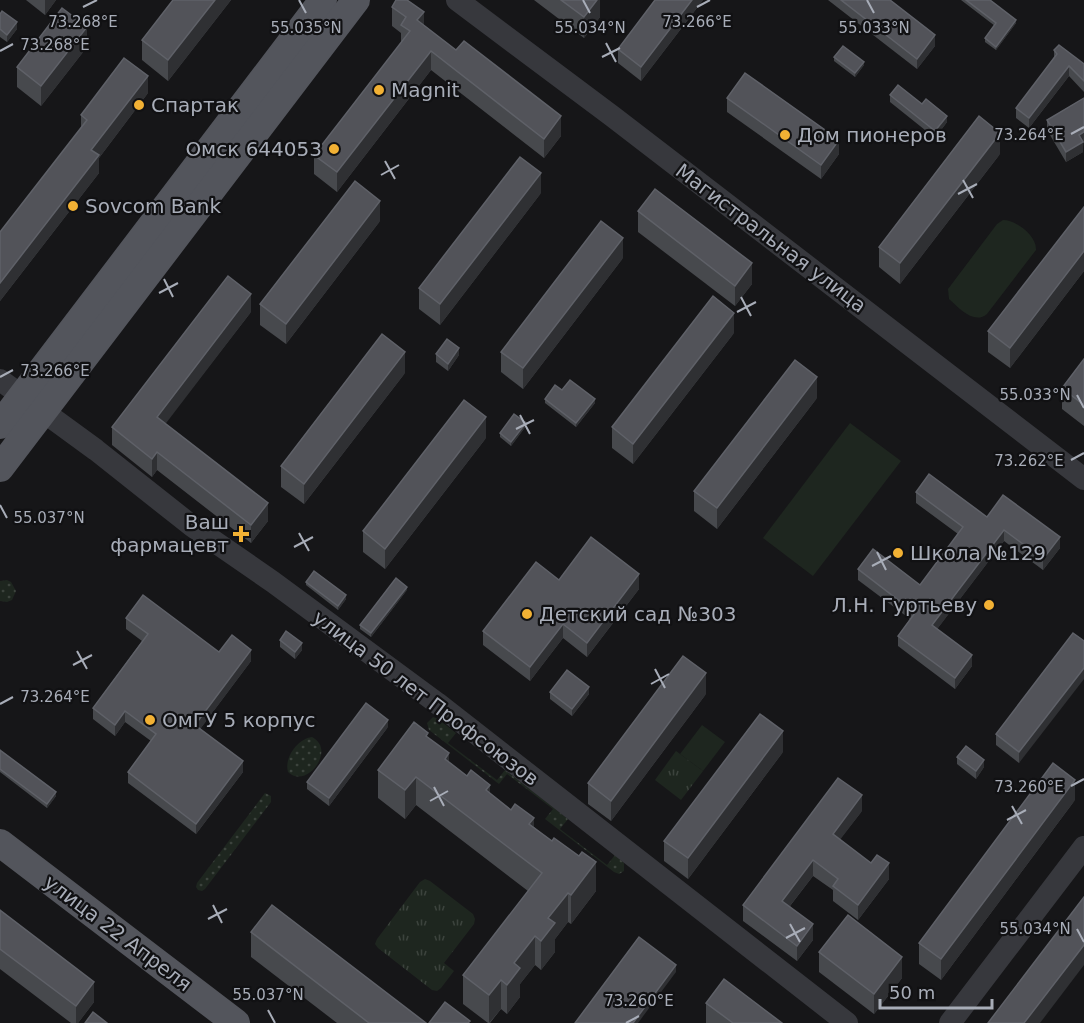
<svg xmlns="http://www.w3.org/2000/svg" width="1084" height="1023" font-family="'DejaVu Sans',sans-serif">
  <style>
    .grass { fill: url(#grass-dots) }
    .park { fill: url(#park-tufts) }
    .garden { fill: #1e261f }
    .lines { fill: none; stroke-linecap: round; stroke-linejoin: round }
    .minor { stroke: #37383d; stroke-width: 22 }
    .major { stroke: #53555c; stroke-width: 28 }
    .wall { fill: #47494d }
    .shaded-wall { fill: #2f3033 }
    .building { fill: #525359; stroke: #5f6168; stroke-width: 1.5 }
    .ticks { fill: none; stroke: #a8adb8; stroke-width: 2 }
    .poi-dot { fill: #f2b134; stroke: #111113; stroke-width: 2 }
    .labels { text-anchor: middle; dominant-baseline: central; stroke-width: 4.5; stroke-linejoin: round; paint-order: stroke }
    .poi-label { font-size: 20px; fill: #a8adb8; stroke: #111113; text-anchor: start }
    .street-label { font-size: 20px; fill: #a8adb8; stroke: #111113 }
    .ticks-label { font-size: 15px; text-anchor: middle; fill: #a8adb8; stroke: #111113; stroke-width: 4.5; stroke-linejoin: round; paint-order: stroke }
  </style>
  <defs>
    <pattern id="grass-dots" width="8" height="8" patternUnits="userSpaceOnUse" patternTransform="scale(1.5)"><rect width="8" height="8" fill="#1e261f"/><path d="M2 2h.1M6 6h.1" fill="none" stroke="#3c433d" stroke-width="1.8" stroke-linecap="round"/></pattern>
    <pattern id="park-tufts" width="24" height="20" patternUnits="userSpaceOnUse" patternTransform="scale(1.5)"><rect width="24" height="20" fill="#1e261f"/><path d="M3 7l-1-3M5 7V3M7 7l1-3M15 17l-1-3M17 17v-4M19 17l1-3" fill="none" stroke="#3c433d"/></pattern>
  </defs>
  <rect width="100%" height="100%" fill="#161618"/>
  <g class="grass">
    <polygon points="7,580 11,582 16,591 12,600 7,602 0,601 0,581"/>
    <polygon points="433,717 438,719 456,733 448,743 497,780 505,770 568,819 560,829 607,865 615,855 624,863 624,871 619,874 614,872 545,819 553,809 507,774 499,784 429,730 427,723"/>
    <path d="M312 737C337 750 306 790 288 772 284 758 297 739 312 737Z"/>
    <polygon points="265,793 271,796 271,802 205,889 202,891 198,890 196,887 197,883"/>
  </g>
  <g class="park">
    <polygon points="676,751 703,771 681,800 655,780"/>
    <polygon points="425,879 430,881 473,914 475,919 474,924 444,963 454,971 441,988 437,991 432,990 378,948 375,944 377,939 420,882"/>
  </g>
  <g class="garden">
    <path d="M1003 220C1016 220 1037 236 1036 250L987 314C974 325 959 308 949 299L948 289 997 224Z"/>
    <polygon points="850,423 901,461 813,576 763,538"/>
    <polygon points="702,725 725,742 703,771 680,754"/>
  </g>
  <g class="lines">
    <g class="minor">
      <polyline points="457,0 612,116 1084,479"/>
      <polyline points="0,380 96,450 192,526 273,582 437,703 847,1023"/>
      <polyline points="950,1023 1084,847"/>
    </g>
    <g class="major">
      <polyline points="0,425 323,0"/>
      <polyline points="0,468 356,0"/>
      <polyline points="0,843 236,1023"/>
    </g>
  </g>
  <g class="wall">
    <polygon points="26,0 56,0 45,15"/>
    <polygon points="173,0 231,0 168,81 142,60 142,40"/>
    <polygon points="534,0 600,0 600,17 584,38"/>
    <polygon points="655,0 703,0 641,81 618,63 618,49"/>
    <polygon points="828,0 890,0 935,46 917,69"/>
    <polygon points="961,0 990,0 1016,23 996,50 985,42 985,38 995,26"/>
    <polygon points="392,7 424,25 561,136 544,158 431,70 337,192 314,174 314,155 401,43 401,33 392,26"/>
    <polygon points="0,14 17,29 7,42 0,37"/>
    <polygon points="87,47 41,106 17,87 17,67"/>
    <polygon points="1054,50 1084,64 1084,92 1069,76 1029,128 1016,118 1016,108 1054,58"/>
    <polygon points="834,57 864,65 855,77 834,61"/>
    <polygon points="148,93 99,158 99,173 0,301 0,232 81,128 81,115"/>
    <polygon points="890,95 922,104 947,122 935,138 890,102"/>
    <polygon points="727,98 839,154 821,179 727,112"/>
    <polygon points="1084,98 1084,142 1083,143 1083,152 1066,162 1047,130 1047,120"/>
    <polygon points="1000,154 900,284 879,267 879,247"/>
    <polygon points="541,193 440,325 419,309 419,288"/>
    <polygon points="1084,207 1084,271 1010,368 988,352 988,331"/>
    <polygon points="638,211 752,284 735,306 638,232"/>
    <polygon points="380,221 286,344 260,325 260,304"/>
    <polygon points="623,258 523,389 501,372 501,352"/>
    <polygon points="251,312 165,423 268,521 251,543 157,470 152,477 112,445 112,427"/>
    <polygon points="734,333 633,464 612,448 612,427"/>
    <polygon points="436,354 459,355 448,371 436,362"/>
    <polygon points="1084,359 1084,426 1062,409 1062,388"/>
    <polygon points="405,373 304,504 281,487 281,466"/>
    <polygon points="562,390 595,403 576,427 545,403 545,399"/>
    <polygon points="817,398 717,529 694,511 694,491"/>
    <polygon points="526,426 511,446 500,437 500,433"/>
    <polygon points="486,438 385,569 363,552 363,531"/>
    <polygon points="916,492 987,517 1060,548 1043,570 1004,541 937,629 972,666 955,689 898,646 898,636 910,619 858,580 858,569 920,585 958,534 916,503"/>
    <polygon points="559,580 639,589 587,657 563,638 530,681 483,645 483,631"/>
    <polygon points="306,582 346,599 338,610 306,585"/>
    <polygon points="407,590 371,637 360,629 360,625"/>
    <polygon points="126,618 219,652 251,661 200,729 243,772 196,834 128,783 128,772 151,741 125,722 115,736 93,719 93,708 142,641 126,629"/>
    <polygon points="280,640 302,650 295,659 280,647"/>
    <polygon points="1084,641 1019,763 996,745 996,734"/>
    <polygon points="550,692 589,694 572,716 550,699"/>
    <polygon points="706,694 611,821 588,804 588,783"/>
    <polygon points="388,727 329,806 307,789 307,782"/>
    <polygon points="428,737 449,762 534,827 596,891 571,924 568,922 555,939 555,952 541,970 535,965 520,984 520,997 507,1014 501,1009 490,1023 488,1023 463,1004 463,975 528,891 416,805 405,819 378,798 378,770"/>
    <polygon points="0,750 56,796 47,808 0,772"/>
    <polygon points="783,752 688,879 664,861 664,841"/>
    <polygon points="957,757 984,767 976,779 957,764"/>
    <polygon points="1075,800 941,980 919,964 919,943"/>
    <polygon points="862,811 840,839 889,879 858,920 833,901 833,890 813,876 790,906 813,940 797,961 743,921 743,905"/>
    <polygon points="0,910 94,1002 78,1023 71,1023 0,969"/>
    <polygon points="251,932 426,1023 337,1023 251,957"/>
    <polygon points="819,952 902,978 874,1014 819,972"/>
    <polygon points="706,1003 782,1023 706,1023"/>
  </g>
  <g class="shaded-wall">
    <polygon points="45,0 56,0 45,15"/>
    <polygon points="215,0 231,0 168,81 168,60"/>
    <polygon points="597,0 600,0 600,17 584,38 584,17"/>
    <polygon points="692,0 703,0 641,81 641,67"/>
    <polygon points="424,12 424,31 417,20"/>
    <polygon points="1016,20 1016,23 996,50 996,47"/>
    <polygon points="17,22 17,29 7,42 7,35"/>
    <polygon points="87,27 87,47 41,106 41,86"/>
    <polygon points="935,35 935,46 917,69 917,59"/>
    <polygon points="431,51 431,70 337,192 337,172"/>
    <polygon points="864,62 864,65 855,77 855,73"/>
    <polygon points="1069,66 1069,76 1029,128 1029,118"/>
    <polygon points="148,76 148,93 99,158 99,173 0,301 0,283 91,150"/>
    <polygon points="561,116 561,136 544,158 544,139"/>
    <polygon points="947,116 947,122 935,138 935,131"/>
    <polygon points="1084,132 1083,152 1066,162 1066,152 1079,135"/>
    <polygon points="1000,133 1000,154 900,284 900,263"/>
    <polygon points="839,140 839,154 821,179 821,165"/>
    <polygon points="541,173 541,193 440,325 440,304"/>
    <polygon points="380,201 380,221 286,344 286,324"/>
    <polygon points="623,238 623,258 523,389 523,368"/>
    <polygon points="1084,251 1084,271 1010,368 1010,348"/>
    <polygon points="752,263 752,284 735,306 735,286"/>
    <polygon points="251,294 251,312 157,435 157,417"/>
    <polygon points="734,313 734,333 633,464 633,444"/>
    <polygon points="459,348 459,355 448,371 448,364"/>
    <polygon points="405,352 405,373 304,504 304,484"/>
    <polygon points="817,377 817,398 717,529 717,508"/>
    <polygon points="595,399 595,403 576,427 576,423"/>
    <polygon points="486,417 486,438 385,569 385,549"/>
    <polygon points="526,423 526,426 511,446 511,442"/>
    <polygon points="157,452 157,470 152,477 152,459"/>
    <polygon points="268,503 268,521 251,543 251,525"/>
    <polygon points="1004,530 1004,541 932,636 932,625"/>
    <polygon points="1060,537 1060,548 1043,570 1043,559"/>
    <polygon points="639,574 639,589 587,657 587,643"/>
    <polygon points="407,587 407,590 371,637 371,633"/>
    <polygon points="346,595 346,599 338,610 338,606"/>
    <polygon points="563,624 563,638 530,681 530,667"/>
    <polygon points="302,643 302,650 295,659 295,652"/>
    <polygon points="251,650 251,661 195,736 195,725"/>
    <polygon points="972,655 972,666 955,689 955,678"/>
    <polygon points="1084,668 1084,679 1019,763 1019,752"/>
    <polygon points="706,673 706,694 611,821 611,801"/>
    <polygon points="589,687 589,694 572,716 572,709"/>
    <polygon points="125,711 125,722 115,736 115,725"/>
    <polygon points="388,720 388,727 329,806 329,798"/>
    <polygon points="783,731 783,752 688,879 688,858"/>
    <polygon points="449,753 449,782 445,759"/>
    <polygon points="984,760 984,767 976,779 976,771"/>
    <polygon points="243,761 243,772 196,834 196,824"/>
    <polygon points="416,777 416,805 405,819 405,790"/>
    <polygon points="1075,780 1075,800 941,980 941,959"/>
    <polygon points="490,785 490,814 486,790"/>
    <polygon points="56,792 56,796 47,808 47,804"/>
    <polygon points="862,795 862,811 833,849 833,834"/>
    <polygon points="534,818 534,847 529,824"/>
    <polygon points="813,860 813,876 782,916 782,901"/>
    <polygon points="596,862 596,891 571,924 571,895"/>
    <polygon points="889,863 889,879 858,920 858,905"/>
    <polygon points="568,893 568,922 555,939 555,952 541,970 541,941 548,918"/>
    <polygon points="813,924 813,940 797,961 797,946"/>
    <polygon points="535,936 535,965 520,984 520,997 507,1014 507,985 514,963"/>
    <polygon points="1084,945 1084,965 1040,1023 1024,1023"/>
    <polygon points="902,957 902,978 874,1014 874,994"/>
    <polygon points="676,965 676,972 638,1023 633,1023"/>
    <polygon points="501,980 501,1009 489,1023 489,995"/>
    <polygon points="94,982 94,1002 78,1023 76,1023 76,1006"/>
  </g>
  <g class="building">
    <polygon points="173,0 215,0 168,60 142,40"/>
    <polygon points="396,0 407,0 424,12 417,20 456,50 464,41 561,116 544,139 431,51 337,172 314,155 410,31 401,25 406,17 392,7"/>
    <polygon points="561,0 597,0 584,17"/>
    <polygon points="655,0 692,0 641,67 618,49"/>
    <polygon points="841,0 890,0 935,35 917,59"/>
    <polygon points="966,0 990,0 1016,20 996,47 985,38 996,23"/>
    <polygon points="62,8 87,27 41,86 17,67"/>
    <polygon points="2,11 17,22 7,35 0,29 0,14"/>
    <polygon points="1059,45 1084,64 1084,81 1069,66 1029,118 1016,108 1057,54 1054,50"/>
    <polygon points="843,46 864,62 855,73 834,57"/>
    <polygon points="124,58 148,76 91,150 99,155 0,283 0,232 87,120 81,115"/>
    <polygon points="745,73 839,140 821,165 727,98"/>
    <polygon points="898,85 922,104 926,99 947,116 935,131 890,95"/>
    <polygon points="1084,98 1084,132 1079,135 1083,142 1066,152 1047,120"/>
    <polygon points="979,116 1000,133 900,263 879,247"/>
    <polygon points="520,157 541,173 440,304 419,288"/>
    <polygon points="355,181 380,201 286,324 260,304"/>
    <polygon points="655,189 752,263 735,286 638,211"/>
    <polygon points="1084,207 1084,251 1010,348 988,331"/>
    <polygon points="601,221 623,238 523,368 501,352"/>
    <polygon points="228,276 251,294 157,417 268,503 251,525 157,452 152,459 112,427"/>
    <polygon points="713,296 734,313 633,444 612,427"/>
    <polygon points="382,334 405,352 304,484 281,466"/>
    <polygon points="447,339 459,348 448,364 436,354"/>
    <polygon points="1084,359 1084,405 1062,388"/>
    <polygon points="795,360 817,377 717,508 694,491"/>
    <polygon points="570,380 595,399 576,423 545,399 555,385 562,390"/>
    <polygon points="464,400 486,417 385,549 363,531"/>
    <polygon points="514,414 526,423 511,442 500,433"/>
    <polygon points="929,474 987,517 1003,495 1060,537 1043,559 1004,530 932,625 972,655 955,678 898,636 915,613 858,569 873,549 920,585 963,527 916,492"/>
    <polygon points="591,537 639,574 587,643 563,624 530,667 483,631 536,562 559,580"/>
    <polygon points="314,571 346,595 338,606 306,582"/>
    <polygon points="396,578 407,587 371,633 360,625"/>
    <polygon points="143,595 219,652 232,635 251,650 195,725 243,761 196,824 128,772 156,734 125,711 115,725 93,708 148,634 126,618"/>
    <polygon points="286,631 302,643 295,652 280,640"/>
    <polygon points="1073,633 1084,641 1084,668 1019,752 996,734"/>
    <polygon points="683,656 706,673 611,801 588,783"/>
    <polygon points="567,670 589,687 572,709 550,692"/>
    <polygon points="366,703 388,720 329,798 307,782"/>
    <polygon points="760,714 783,731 688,858 664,841"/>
    <polygon points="414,722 428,733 426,736 449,753 445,759 467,776 471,770 490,785 486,790 511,810 515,804 534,818 529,824 552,841 554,838 579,856 582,852 596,862 571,895 568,893 548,918 555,923 541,941 535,936 514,963 520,968 507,985 501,980 489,995 463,975 542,873 416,777 405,790 378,770"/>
    <polygon points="966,746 984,760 976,771 957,757"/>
    <polygon points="0,750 56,792 47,804 0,769"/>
    <polygon points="1053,763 1075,780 941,959 919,943"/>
    <polygon points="838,778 862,795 833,834 871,863 877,855 889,863 858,905 833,886 838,879 813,860 782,901 813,924 797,946 743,905"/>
    <polygon points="1084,897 1084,945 1024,1023 988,1023"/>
    <polygon points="272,905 426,1023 369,1023 251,932"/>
    <polygon points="0,910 94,982 76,1006 0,949"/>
    <polygon points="848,915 902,957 874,994 819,952"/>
    <polygon points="639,937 676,965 633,1023 575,1023"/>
    <polygon points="724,979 782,1023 733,1023 706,1003"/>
    <polygon points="445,1002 470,1021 468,1023 429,1023"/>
    <polygon points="93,1012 107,1023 85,1023"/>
  </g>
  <path class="ticks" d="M299 0 306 13M583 0 590 13M867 0 874 13M83 7 97 0M697 7 710 0M606 43 616 62M0 51 13 44M602 57 620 48M1071 134 1084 127M385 161 395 179M381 175 399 165M963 180 973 198M958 194 977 184M164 279 173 297M159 293 178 283M741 297 751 316M737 312 756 302M0 377 13 370M1077 395 1084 408M520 415 530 434M516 429 534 420M1071 460 1084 453M0 505 7 518M299 533 309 551M294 547 313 537M877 552 886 570M872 566 891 556M77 651 87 669M73 665 92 655M655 669 665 688M651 684 669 674M0 704 13 697M1071 786 1084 779M434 787 444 806M430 801 448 791M1012 806 1022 824M1007 820 1026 810M213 905 222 923M208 919 227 909M790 924 800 942M1077 929 1084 942M786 938 805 928M268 1010 275 1023M626 1023 639 1016"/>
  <g class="poi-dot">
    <circle cx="379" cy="90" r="6"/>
    <circle cx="139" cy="105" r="6"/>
    <circle cx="785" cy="135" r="6"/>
    <circle cx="334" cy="149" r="6"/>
    <circle cx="73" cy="206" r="6"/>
    <path d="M238 525h6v6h6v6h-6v6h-6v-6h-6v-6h6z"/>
    <circle cx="898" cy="553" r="6"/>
    <circle cx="989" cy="605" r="6"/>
    <circle cx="527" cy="614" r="6"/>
    <circle cx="150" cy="720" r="6"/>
  </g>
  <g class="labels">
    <g class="poi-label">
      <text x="391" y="90">Magnit</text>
      <text x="151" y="105">Спартак</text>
      <text x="797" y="135">Дом пионеров</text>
      <text x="322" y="149" text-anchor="end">Омск 644053</text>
      <text x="85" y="206">Sovcom Bank</text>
      <text x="229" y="522" text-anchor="end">Ваш<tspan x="229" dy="23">фармацевт</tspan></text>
      <text x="910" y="553">Школа №129</text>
      <text x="977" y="605" text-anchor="end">Л.Н. Гуртьеву</text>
      <text x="539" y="614">Детский сад №303</text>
      <text x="162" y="720">ОмГУ 5 корпус</text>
    </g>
    <g class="street-label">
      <text transform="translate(771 238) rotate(37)">Магистральная улица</text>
      <text transform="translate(426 698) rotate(37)">улица 50 лет Профсоюзов</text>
      <text transform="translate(118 933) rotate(37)">улица 22 Апреля</text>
    </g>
  </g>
  <g class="ticks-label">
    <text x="83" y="27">73.268°E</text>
    <text x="697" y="27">73.266°E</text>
    <text x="306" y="33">55.035°N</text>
    <text x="590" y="33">55.034°N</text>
    <text x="874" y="33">55.033°N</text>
    <text x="55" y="50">73.268°E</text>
    <text x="1029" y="140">73.264°E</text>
    <text x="55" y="376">73.266°E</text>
    <text x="1035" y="400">55.033°N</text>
    <text x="1029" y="466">73.262°E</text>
    <text x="49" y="523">55.037°N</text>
    <text x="55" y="702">73.264°E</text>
    <text x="1029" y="792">73.260°E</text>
    <text x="1035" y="934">55.034°N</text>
    <text x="268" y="1000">55.037°N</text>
    <text x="639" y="1006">73.260°E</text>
  </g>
  <path d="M880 999v9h112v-9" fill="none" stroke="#a8adb8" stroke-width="3"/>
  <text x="889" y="999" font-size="18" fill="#a8adb8" stroke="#111113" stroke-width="4.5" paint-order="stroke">50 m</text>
</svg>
